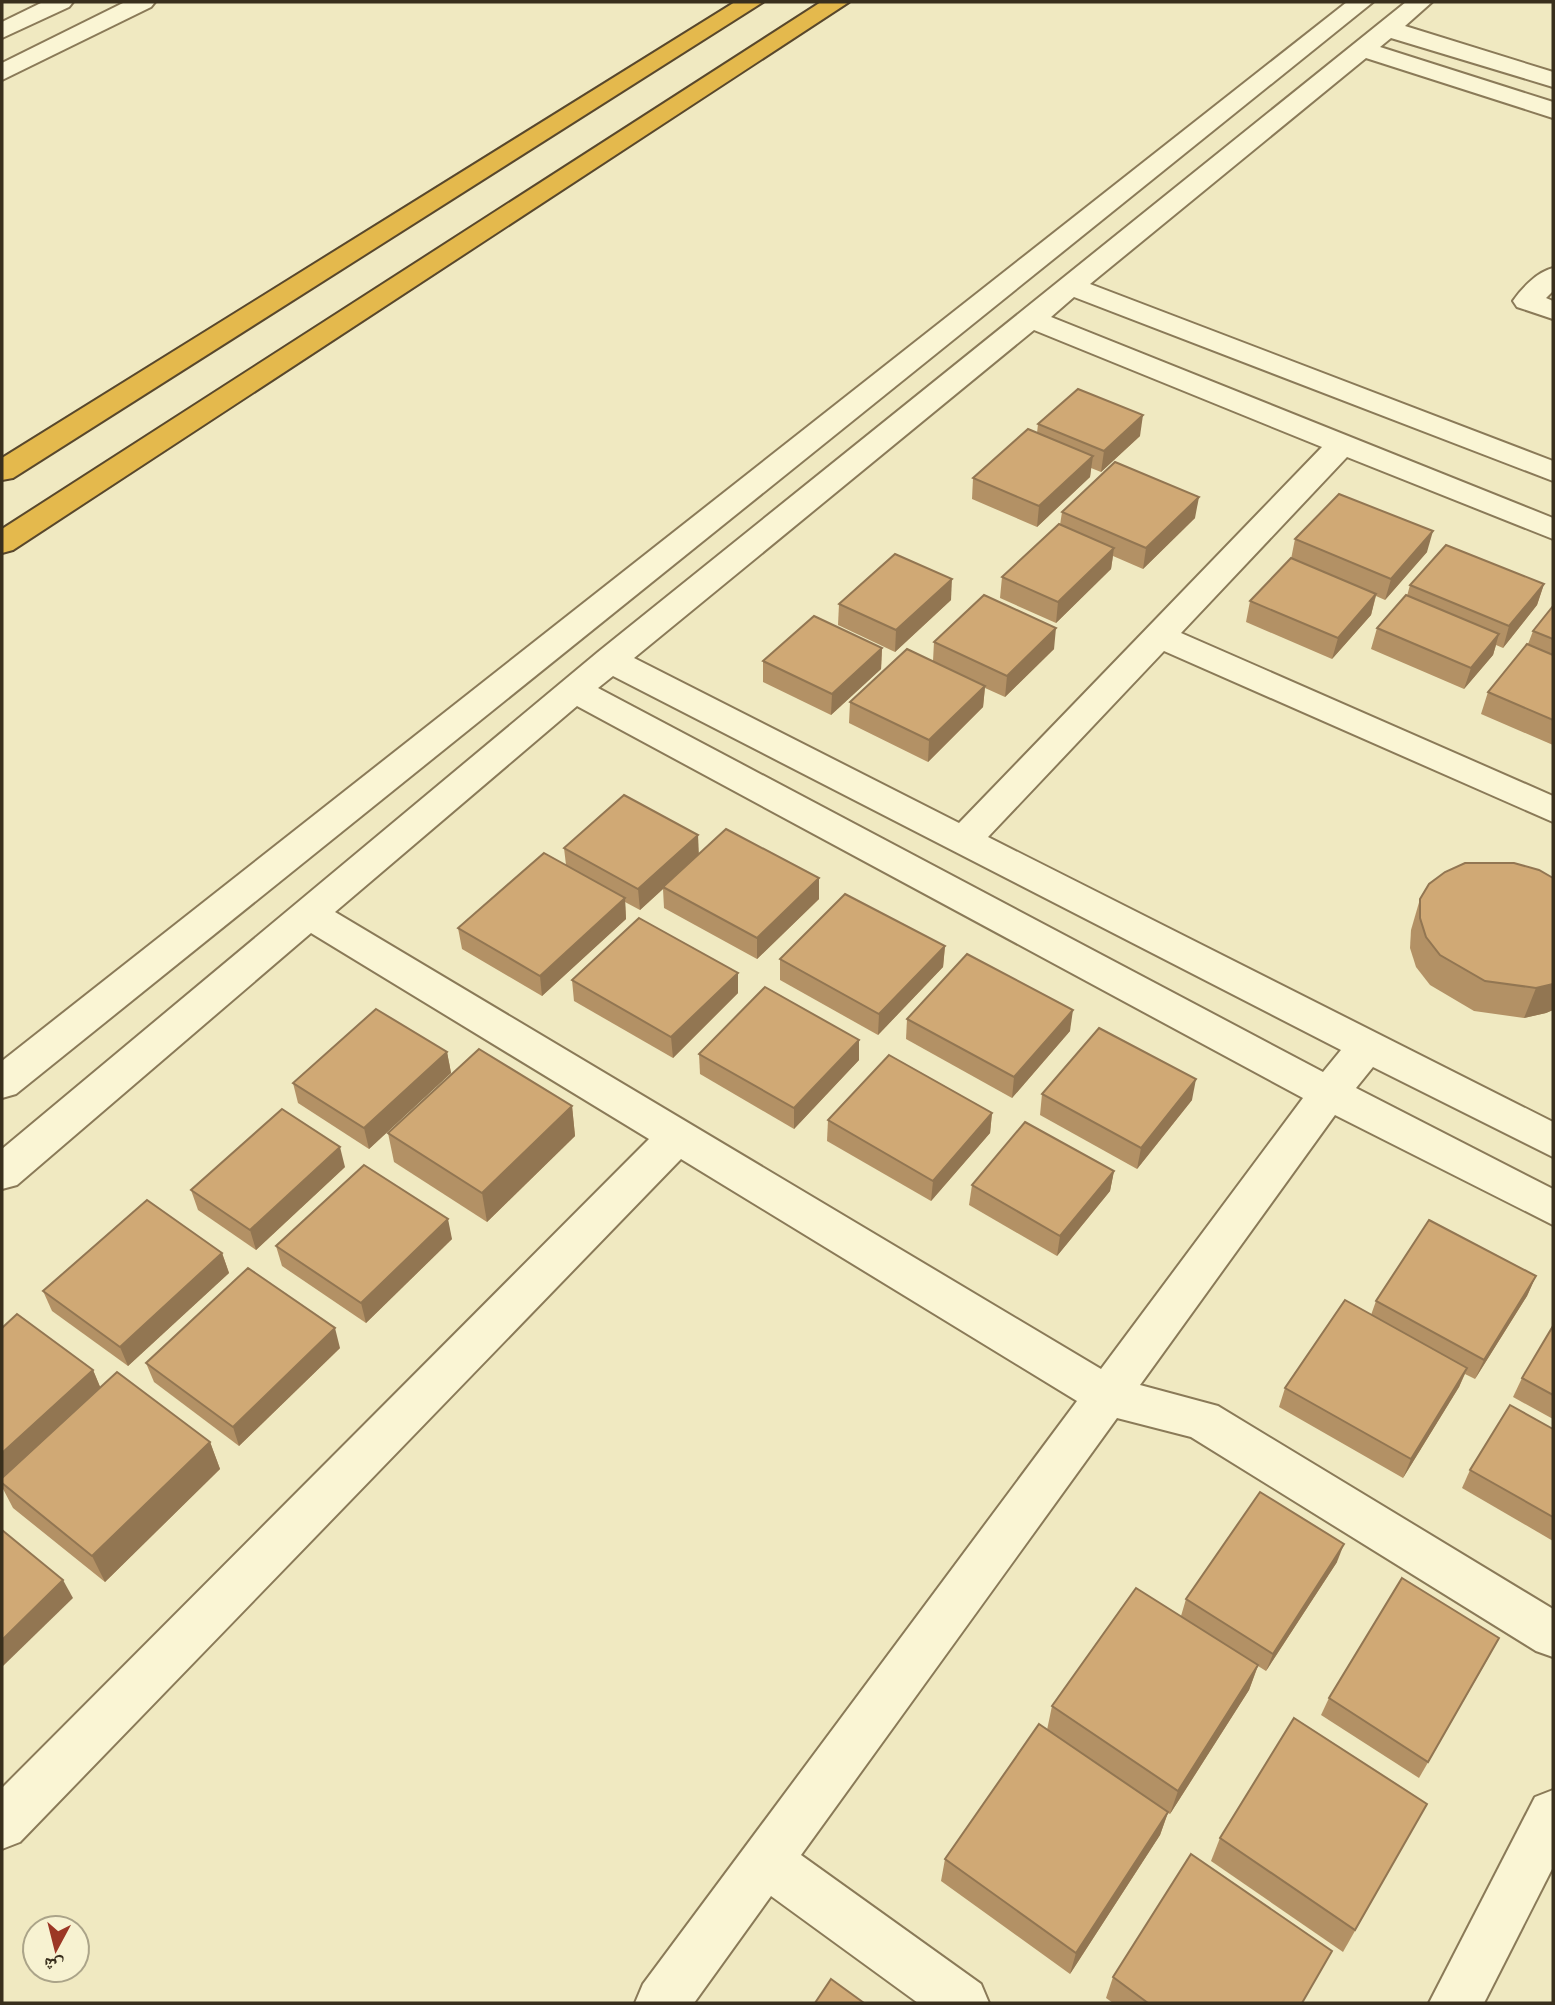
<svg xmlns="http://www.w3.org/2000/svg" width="1555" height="2005" font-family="'PT Serif','Noto Naskh Arabic',serif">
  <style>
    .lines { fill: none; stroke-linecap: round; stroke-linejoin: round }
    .minor-casing { stroke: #8a7a58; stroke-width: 4 }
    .highway-casing { stroke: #58472c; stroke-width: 4 }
    .minor { fill: #faf5d4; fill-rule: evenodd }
    .highway { fill: #e4b94d; fill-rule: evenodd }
    .wall { fill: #b39165 }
    .shaded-wall { fill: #927652 }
    .building { fill: #d0a975; stroke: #927652; stroke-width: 2 }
  </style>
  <rect width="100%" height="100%" fill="#f0e9c1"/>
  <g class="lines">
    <defs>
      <g id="minor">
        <polygon points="43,2 73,2 69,7 2,38 2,22"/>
        <polygon points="125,2 155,2 151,7 2,80 2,63"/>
        <polygon points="1347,2 1373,2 16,1094 2,1098 2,1061"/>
        <path d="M1406 2H1432L1405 26 1553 72V87L1391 38 1380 47 1553 102V118L1366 58 1090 284 1553 461V481L1074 297 1051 317 1553 518V539L1347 457 1181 633 1553 796V822L1164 651 988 837 1553 1122V1157L1373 1067 1356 1088 1553 1189V1225L1335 1115 1140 1385 1218 1406 1553 1609V1657L1536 1651 1191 1437 1117 1418 801 1855 981 1984 989 2003H918L771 1896 694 2003H635L643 1984 1077 1401 681 1159 20 1842 2 1849V1788L649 1139 311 933 17 1185 2 1189V1149L598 652ZM1034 330 1322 447 959 823 634 658ZM613 676 1341 1050 1323 1072 598 688ZM577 706 1303 1098 1101 1369 335 912Z"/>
        <path d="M1553 268V291L1546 298 1553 301V319L1517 307 1513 301C1522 288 1537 272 1553 268Z"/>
        <polygon points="1553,1790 1553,1867 1484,2003 1429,2003 1535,1797"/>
      </g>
      <g id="highway">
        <polygon points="735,2 763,2 13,478 2,480 2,458"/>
        <polygon points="821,2 849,2 13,550 2,553 2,529"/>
      </g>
    </defs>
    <use href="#minor" class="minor-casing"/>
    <use href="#highway" class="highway-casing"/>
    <use href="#minor" class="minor"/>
    <use href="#highway" class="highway"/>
  </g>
  <g class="wall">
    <polygon points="1038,424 1140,436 1101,472 1091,468 1090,477 1037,527 972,499 973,478 1037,433"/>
    <polygon points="1062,512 1195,518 1143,569 1113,556 1111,569 1056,623 1000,598 1002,577 1060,525"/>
    <polygon points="1295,539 1427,552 1385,600 1376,596 1371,615 1332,659 1246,622 1250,601 1291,559"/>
    <polygon points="1544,584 1537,605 1503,648 1496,645 1493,655 1464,689 1371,649 1377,628 1407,596 1410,585"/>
    <polygon points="951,600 895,652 838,625 839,604"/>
    <polygon points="1553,606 1553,745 1481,714 1488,692 1528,644 1533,631"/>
    <polygon points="934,642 1054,649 1005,697 985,688 983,707 928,762 849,723 850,702 933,661"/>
    <polygon points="882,648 881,669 831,715 763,682 763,661"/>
    <polygon points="564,848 699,854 819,899 757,959 664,908 663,889 640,910 625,902 626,919 542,996 462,949 458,928 566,865"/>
    <polygon points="1553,878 1553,1010 1546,1013 1524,1018 1474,1011 1430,985 1416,967 1410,948 1411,930 1420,899"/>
    <polygon points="945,946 943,967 878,1035 780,980 780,959"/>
    <polygon points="572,980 738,993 673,1058 574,1001"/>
    <polygon points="907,1019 1070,1031 1012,1098 906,1039"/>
    <polygon points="859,1040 859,1060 794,1129 700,1074 699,1054"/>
    <polygon points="447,1052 451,1073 369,1149 298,1103 293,1083"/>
    <polygon points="1042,1094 1192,1100 1137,1169 1040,1115"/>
    <polygon points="572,1106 575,1136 487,1222 394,1162 388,1133"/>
    <polygon points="992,1113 990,1133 931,1201 827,1141 828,1120"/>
    <polygon points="345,1167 256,1250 198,1210 191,1190"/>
    <polygon points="1114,1171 1110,1191 1057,1256 969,1205 972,1185"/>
    <polygon points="452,1239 366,1323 282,1266 276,1246"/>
    <polygon points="222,1253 229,1273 128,1366 52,1311 43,1291"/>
    <polygon points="1536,1276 1527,1296 1475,1379 1465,1374 1459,1387 1403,1478 1279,1407 1285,1388 1371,1315 1376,1301"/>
    <polygon points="1553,1326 1553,1419 1513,1397 1522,1378"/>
    <polygon points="2,1328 93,1370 100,1387 210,1442 220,1469 105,1582 13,1508 2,1487"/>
    <polygon points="340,1348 239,1446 154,1382 146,1363"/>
    <polygon points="1553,1429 1553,1541 1462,1488 1470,1470"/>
    <polygon points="1337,1562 1266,1671 1258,1666 1249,1690 1170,1814 1168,1813 1160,1835 1070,1974 941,1881 945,1859 1047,1730 1052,1706 1181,1616 1186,1599"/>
    <polygon points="1490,1655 1419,1778 1321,1715 1329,1698"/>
    <polygon points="1427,1804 1343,1952 1211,1861 1220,1838"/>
    <polygon points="1113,1977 1303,2003 1113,2003 1106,1998"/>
  </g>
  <g class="shaded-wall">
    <polygon points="1143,415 1140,436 1101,472 1104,451"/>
    <polygon points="1093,456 1090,477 1037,527 1039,506"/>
    <polygon points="1199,497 1195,518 1143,569 1146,548"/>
    <polygon points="1433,531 1427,552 1385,600 1391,579"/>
    <polygon points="1114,548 1111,569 1056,623 1058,602"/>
    <polygon points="952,579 951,600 895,652 896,630"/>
    <polygon points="1544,584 1537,605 1503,648 1509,626"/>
    <polygon points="1376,594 1371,615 1332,659 1338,638"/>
    <polygon points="1056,628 1054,649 1005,697 1007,676"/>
    <polygon points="1499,634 1493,655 1464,689 1471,668"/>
    <polygon points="882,648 881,669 831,715 832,694"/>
    <polygon points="985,686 983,707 928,762 929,740"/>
    <polygon points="698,835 699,856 640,910 638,889"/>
    <polygon points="819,878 819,899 757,959 757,938"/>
    <polygon points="625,898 626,919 542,996 540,976"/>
    <polygon points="945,946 943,967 878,1035 879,1014"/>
    <polygon points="738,973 738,993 673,1058 671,1037"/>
    <polygon points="1553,984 1553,1010 1546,1013 1524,1018 1536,988"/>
    <polygon points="1073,1010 1070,1031 1012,1098 1014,1077"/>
    <polygon points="859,1040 859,1060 794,1129 794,1108"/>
    <polygon points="447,1052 451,1073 369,1149 364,1128"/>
    <polygon points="1196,1079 1192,1100 1137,1169 1141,1148"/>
    <polygon points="572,1106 575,1136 487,1222 482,1193"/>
    <polygon points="992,1113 990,1133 931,1201 933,1181"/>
    <polygon points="340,1147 345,1167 256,1250 250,1230"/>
    <polygon points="1114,1171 1110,1191 1057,1256 1060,1236"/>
    <polygon points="448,1219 452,1239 366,1323 361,1303"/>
    <polygon points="222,1253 229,1273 128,1366 120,1347"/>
    <polygon points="1536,1276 1527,1296 1475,1379 1484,1360"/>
    <polygon points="335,1328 340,1348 239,1446 233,1427"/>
    <polygon points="1467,1368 1459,1387 1403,1478 1411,1459"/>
    <polygon points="93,1370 101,1389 2,1480 2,1453"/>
    <polygon points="210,1442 220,1469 105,1582 92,1556"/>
    <polygon points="1344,1544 1337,1562 1266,1671 1273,1654"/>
    <polygon points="63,1580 73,1598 2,1667 2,1640"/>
    <polygon points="1258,1665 1249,1690 1170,1814 1178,1791"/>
    <polygon points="1168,1812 1160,1835 1070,1974 1076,1953"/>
  </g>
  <g class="building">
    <polygon points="1078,389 1143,415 1104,451 1038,424"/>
    <polygon points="1028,429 1093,456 1039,506 973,478"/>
    <polygon points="1115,462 1199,497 1146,548 1062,512"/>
    <polygon points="1339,494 1433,531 1391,579 1295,539"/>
    <polygon points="1059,524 1114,548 1058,602 1002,577"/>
    <polygon points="1446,545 1544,584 1509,626 1410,585"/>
    <polygon points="895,554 952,579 896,630 839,604"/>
    <polygon points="1291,558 1376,594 1338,638 1250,601"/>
    <polygon points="984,595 1056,628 1007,676 934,642"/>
    <polygon points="1406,595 1499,634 1471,668 1377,628"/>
    <polygon points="1553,606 1553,639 1533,631"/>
    <polygon points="814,616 882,648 832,694 763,661"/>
    <polygon points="1527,644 1553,655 1553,720 1488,692"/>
    <polygon points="907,649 985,686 929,740 850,702"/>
    <polygon points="624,795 698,835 638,889 564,848"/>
    <polygon points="726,829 819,878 757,938 663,887"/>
    <polygon points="544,853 625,898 540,976 458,928"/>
    <polygon points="1465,863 1514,863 1539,870 1553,878 1553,984 1536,988 1485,981 1440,955 1426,937 1420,918 1420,899 1429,884 1445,872"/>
    <polygon points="845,894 945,946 879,1014 780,959"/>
    <polygon points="639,918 738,973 671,1037 572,980"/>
    <polygon points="967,954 1073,1010 1014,1077 907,1019"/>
    <polygon points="765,987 859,1040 794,1108 699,1054"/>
    <polygon points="376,1009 447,1052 364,1128 293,1083"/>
    <polygon points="1099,1028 1196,1079 1141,1148 1042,1094"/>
    <polygon points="479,1049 572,1106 482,1193 388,1133"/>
    <polygon points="889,1055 992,1113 933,1181 828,1120"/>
    <polygon points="282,1109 340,1147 250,1230 191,1190"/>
    <polygon points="1025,1122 1114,1171 1060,1236 972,1185"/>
    <polygon points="364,1165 448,1219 361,1303 276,1246"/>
    <polygon points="147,1200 222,1253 120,1347 43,1291"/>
    <polygon points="1429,1220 1536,1276 1484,1360 1376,1301"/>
    <polygon points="248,1268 335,1328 233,1427 146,1363"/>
    <polygon points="1345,1300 1467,1368 1411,1459 1285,1388"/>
    <polygon points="17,1314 93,1370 2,1453 2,1328"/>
    <polygon points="1553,1326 1553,1395 1522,1378"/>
    <polygon points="117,1372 210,1442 92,1556 2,1483 2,1478"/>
    <polygon points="1510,1405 1553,1429 1553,1517 1470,1470"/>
    <polygon points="1260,1492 1344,1544 1273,1654 1186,1599"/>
    <polygon points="2,1530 63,1580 2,1640"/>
    <polygon points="1402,1578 1499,1638 1428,1762 1329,1698"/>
    <polygon points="1136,1588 1258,1665 1178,1791 1052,1706"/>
    <polygon points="1294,1718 1427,1804 1355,1930 1220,1838"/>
    <polygon points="1039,1724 1168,1812 1076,1953 945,1859"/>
    <polygon points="1191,1854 1332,1951 1302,2003 1148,2003 1113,1977"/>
    <polygon points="831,1979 864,2003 815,2003"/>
  </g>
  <rect width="1555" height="2005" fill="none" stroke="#392f1d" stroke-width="7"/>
  <g transform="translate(56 1949) rotate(187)"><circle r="33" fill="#f7f2d1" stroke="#aba489" stroke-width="2"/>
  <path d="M0-5L12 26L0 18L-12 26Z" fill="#9c3725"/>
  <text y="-10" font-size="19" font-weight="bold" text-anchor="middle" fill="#392f1d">ش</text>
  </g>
</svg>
